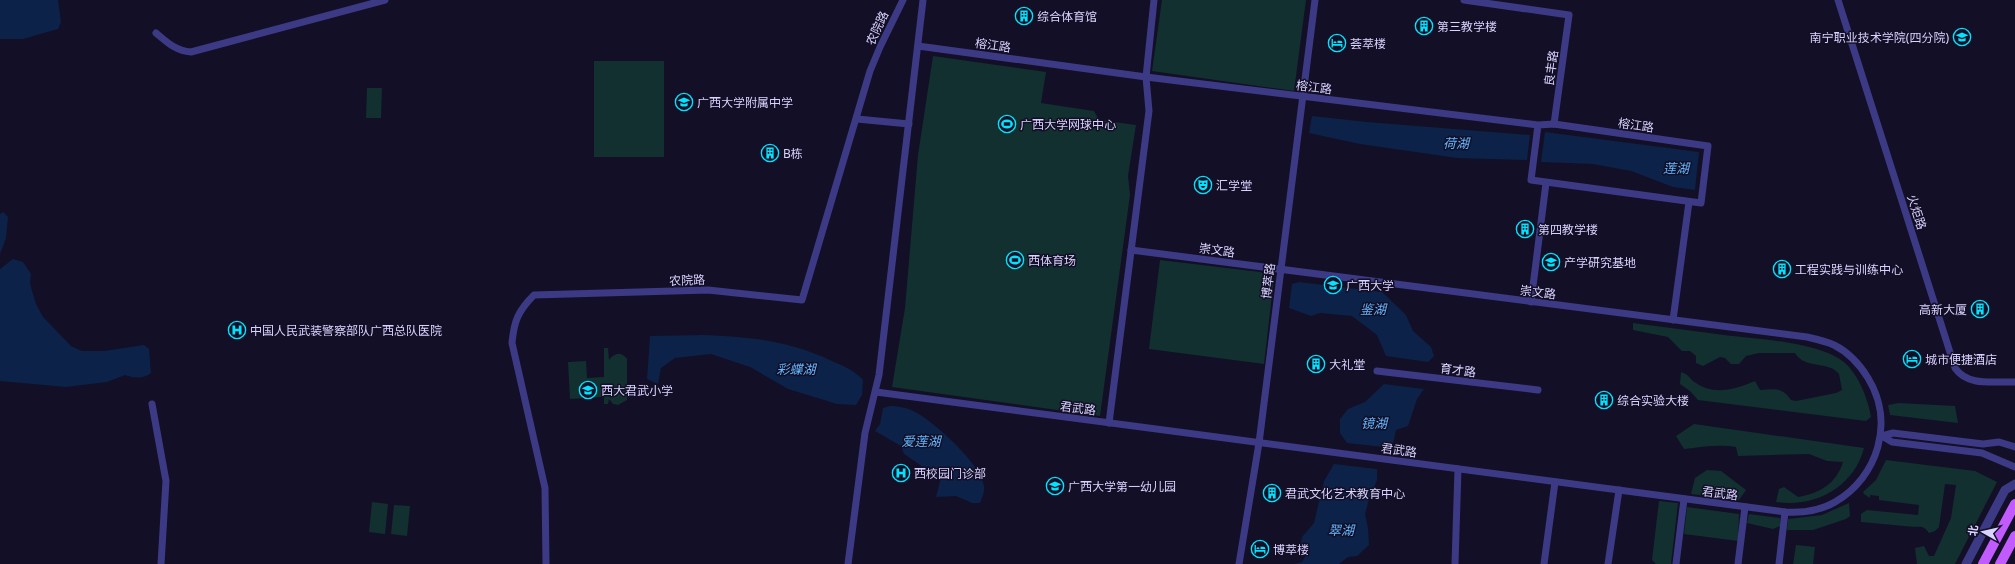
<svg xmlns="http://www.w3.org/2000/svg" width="2015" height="564" font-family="'Noto Sans','Noto Sans SC',sans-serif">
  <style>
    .green { fill: #12302f }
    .water { fill: #0c2248 }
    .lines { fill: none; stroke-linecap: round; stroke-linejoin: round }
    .minor { stroke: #3d3a85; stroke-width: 7 }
    .tertiary { stroke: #3d3a85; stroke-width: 9 }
    .primary { stroke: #c25bff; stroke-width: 10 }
    .labels { text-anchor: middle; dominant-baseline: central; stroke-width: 3; stroke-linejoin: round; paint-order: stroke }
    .poi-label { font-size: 12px; fill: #d9d4ff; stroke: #130f26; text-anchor: start }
    .street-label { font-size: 12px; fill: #d9d4ff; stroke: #130f26 }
    .water-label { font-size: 13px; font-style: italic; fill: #62b6ff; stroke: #130f26 }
  </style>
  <rect width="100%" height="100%" fill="#130f26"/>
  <g class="green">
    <polygon points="1162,0 1306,0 1294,91 1152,71"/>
    <polygon points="933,56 1046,72 1041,103 1094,111 1099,120 1136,125 1128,176 1130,195 1100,416 892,387 905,308 918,155"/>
    <rect x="594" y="61" width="70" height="96"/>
    <polygon points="367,88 382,88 381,118 366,118"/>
    <path d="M1160 260 1260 272C1267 275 1272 278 1273 286L1264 364 1149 349Z"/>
    <path d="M1633 323C1663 327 1694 331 1724 335 1756 339 1828 342 1849 367 1861 381 1868 400 1871 417L1866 421 1698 400 1690 391 1680 384 1681 372C1689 374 1689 379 1696 383 1714 396 1736 389 1755 381L1760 390C1775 389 1782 387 1791 400L1796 401 1836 393 1842 390 1839 374C1837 372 1834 369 1831 368 1818 363 1803 366 1795 353H1759L1746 356 1739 364H1731L1725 358 1720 357 1703 366 1696 363V356L1690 351H1682L1668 337 1633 330Z"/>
    <path d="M604 348H608L609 360C614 353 621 351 627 359V400L618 405 613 404 609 399 608 404H604V397L570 399 568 362 586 361 587 378 604 377Z"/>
    <polygon points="1899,403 1955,406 1958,423 1890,415 1888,405"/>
    <path d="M1694 424 1864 448C1854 487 1815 508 1776 502L1779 489 1784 487 1798 497C1820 493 1836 484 1843 462L1827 461 1809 454 1738 456 1736 447C1719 444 1702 447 1684 449L1676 436Z"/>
    <path d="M1886 460 1975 471 1997 482 1955 564H1917L1915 548 1924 546 1929 556H1934L1951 518 1956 485 1945 484 1939 527 1935 531 1929 533C1925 527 1922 526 1915 527L1861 522V514L1867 510 1918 515 1919 505 1879 500V496L1870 495V498L1864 494 1863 492 1876 480Z"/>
    <polygon points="1707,470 1721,471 1746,490 1739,500 1691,494 1695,478"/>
    <polygon points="1659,501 1678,503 1671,564 1656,564 1652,560"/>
    <polygon points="372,502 388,504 385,534 369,532"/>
    <polygon points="1849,503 1850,516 1846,519 1813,530 1787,530 1788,519 1822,515"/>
    <polygon points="394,505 410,506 407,536 391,534"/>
    <polygon points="1687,507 1739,514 1738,541 1684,534"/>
    <polygon points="1749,514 1780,518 1780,526 1773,529 1747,523"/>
    <polygon points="1796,545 1815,547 1813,564 1793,564"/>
  </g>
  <g class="water">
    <polygon points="0,0 58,0 61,22 58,29 23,39 0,39"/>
    <polygon points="1312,116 1367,122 1530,135 1527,160 1457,158 1360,144 1309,133"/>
    <polygon points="1545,132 1699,152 1695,190 1673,187 1631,171 1593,164 1541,162"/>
    <polygon points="3,212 8,217 6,238 0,254 0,214"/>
    <path d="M13 259 23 262 31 274 30 284 36 304 43 317 71 346 82 351H104L144 345 149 349 151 373C144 379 133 378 125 375L107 382 66 387 0 381V269Z"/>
    <polygon points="1299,282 1382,292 1406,315 1413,331 1431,347 1434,356 1428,362 1386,356 1377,335 1352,316 1320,313 1311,316 1289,308 1292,284"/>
    <path d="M703 335C751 337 787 340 832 361 844 366 855 371 863 380L862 395 856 405 837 404 788 389 750 367 711 354 675 358 661 368 658 384 647 379 650 336Z"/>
    <polygon points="1384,384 1424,389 1417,399 1408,426 1396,430 1393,444 1384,447 1347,443 1340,433 1340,419 1348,409 1365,402"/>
    <path d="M890 406C900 406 908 408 917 413 934 422 982 465 984 486 985 491 982 498 980 503H972L956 496 936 497 940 481 935 475 904 454 901 446 875 431 880 424 883 408Z"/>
    <polygon points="1334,464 1377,469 1377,480 1369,499 1365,514 1368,528 1369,545 1357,556 1348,557 1339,564 1294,564 1302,562 1306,555 1299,550 1302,537 1314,523 1324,481"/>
  </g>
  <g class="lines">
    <g class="minor">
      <polyline points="1464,0 1569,15 1554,124"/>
      <path d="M1838 0 1955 368C1968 387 1994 381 2015 382"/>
      <path d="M156 33C168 43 176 51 191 52L385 0"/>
      <polyline points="918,46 1146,77 1538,125 1554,124 1708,146 1701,203 1531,180 1538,125"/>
      <polyline points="857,119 909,124"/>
      <polyline points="1531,302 1546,183"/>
      <polyline points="1673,320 1689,202"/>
      <polyline points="1377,371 1538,390"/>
      <path d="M876 392 1785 512C1802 513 1820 511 1835 502 1878 477 1895 422 1868 378 1860 365 1848 352 1834 345 1825 341 1816 339 1807 337L1131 250"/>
      <polyline points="152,404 166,481 161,564"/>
      <polyline points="1109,423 1149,111 1146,77 1154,0"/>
      <polyline points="1882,436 1892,442 1982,453 2015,467"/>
      <polyline points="1882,436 1893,433 1983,444 1999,442 2015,447"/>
      <path d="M546 564 545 488 512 343C514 321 518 311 534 295L708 290 802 300 870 71 880 47 903 0"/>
      <polyline points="848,564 865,433 879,375 923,0"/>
      <polyline points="1239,564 1259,443 1315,0"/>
      <polyline points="1455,564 1458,469"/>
      <polyline points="1544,564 1555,482"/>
      <polyline points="1608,564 1619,490"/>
      <polyline points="1676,564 1684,499"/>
      <polyline points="1738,564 1745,507"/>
      <polyline points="1779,564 1785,512"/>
    </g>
    <polyline class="tertiary" points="1966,564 2005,490 2015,484"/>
    <g class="primary">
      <polyline points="1983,564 2015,504"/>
      <polyline points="2000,564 2015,536"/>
    </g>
  </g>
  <defs>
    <symbol id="building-ring" viewBox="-11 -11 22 22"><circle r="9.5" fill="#130f26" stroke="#00e5ff" stroke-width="1.5"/><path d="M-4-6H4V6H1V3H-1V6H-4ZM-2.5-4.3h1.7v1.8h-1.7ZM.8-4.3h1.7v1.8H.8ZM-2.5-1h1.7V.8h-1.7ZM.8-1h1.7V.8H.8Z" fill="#00e5ff"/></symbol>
    <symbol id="university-ring" viewBox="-11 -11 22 22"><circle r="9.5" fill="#130f26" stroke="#00e5ff" stroke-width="1.5"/><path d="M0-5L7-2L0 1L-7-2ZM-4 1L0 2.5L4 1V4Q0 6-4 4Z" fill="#00e5ff"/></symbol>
    <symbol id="hotel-ring" viewBox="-11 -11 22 22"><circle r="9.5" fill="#130f26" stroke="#00e5ff" stroke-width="1.5"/><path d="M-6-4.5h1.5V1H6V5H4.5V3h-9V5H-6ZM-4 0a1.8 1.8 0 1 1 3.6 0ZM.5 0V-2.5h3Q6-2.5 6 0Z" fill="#00e5ff"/></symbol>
    <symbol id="school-ring" viewBox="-11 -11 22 22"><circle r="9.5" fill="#130f26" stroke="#00e5ff" stroke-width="1.5"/><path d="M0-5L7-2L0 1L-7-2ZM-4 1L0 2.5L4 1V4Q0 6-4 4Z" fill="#00e5ff"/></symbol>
    <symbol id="stadium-ring" viewBox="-11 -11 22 22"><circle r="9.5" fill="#130f26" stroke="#00e5ff" stroke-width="1.5"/><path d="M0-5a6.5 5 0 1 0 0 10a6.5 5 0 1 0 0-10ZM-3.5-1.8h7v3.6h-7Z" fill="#00e5ff"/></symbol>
    <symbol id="theatre-ring" viewBox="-11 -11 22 22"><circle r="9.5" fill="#130f26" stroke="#00e5ff" stroke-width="1.5"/><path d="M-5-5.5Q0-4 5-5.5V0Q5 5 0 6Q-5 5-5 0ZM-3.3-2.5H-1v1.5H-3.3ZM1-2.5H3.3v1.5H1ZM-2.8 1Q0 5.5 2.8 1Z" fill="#00e5ff"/></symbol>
    <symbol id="hospital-ring" viewBox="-11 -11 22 22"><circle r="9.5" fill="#130f26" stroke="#00e5ff" stroke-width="1.5"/><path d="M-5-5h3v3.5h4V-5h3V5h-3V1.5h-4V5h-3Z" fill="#00e5ff"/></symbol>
  </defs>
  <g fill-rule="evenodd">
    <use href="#building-ring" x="1014" y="6" width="20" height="20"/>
    <use href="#building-ring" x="1414" y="16" width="20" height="20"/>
    <use href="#university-ring" x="1952" y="27" width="20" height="20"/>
    <use href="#hotel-ring" x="1327" y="33" width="20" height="20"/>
    <use href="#school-ring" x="674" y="92" width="20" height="20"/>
    <use href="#stadium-ring" x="997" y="114" width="20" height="20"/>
    <use href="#building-ring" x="760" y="143" width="20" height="20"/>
    <use href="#theatre-ring" x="1193" y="175" width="20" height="20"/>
    <use href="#building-ring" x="1515" y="219" width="20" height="20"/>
    <use href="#stadium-ring" x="1005" y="250" width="20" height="20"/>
    <use href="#school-ring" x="1541" y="252" width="20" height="20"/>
    <use href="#building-ring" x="1772" y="259" width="20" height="20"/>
    <use href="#university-ring" x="1323" y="275" width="20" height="20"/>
    <use href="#building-ring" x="1970" y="299" width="20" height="20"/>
    <use href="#hospital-ring" x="227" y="320" width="20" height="20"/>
    <use href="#hotel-ring" x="1902" y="349" width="20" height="20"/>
    <use href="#building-ring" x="1306" y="354" width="20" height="20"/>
    <use href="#school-ring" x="578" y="380" width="20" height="20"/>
    <use href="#building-ring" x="1594" y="390" width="20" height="20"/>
    <use href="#hospital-ring" x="891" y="463" width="20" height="20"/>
    <use href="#school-ring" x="1045" y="476" width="20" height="20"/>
    <use href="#building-ring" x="1262" y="483" width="20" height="20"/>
    <use href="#hotel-ring" x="1250" y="539" width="20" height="20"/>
  </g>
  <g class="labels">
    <g class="poi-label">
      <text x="1037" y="16">综合体育馆</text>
      <text x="1437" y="26">第三教学楼</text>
      <text x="1949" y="37" text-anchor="end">南宁职业技术学院(四分院)</text>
      <text x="1350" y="43">荟萃楼</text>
      <text x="697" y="102">广西大学附属中学</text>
      <text x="1020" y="124">广西大学网球中心</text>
      <text x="783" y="153">B栋</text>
      <text x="1216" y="185">汇学堂</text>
      <text x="1538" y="229">第四教学楼</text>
      <text x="1028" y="260">西体育场</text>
      <text x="1564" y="262">产学研究基地</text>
      <text x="1795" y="269">工程实践与训练中心</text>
      <text x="1346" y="285">广西大学</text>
      <text x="1967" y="309" text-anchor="end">高新大厦</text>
      <text x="250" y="330">中国人民武装警察部队广西总队医院</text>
      <text x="1925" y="359">城市便捷酒店</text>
      <text x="1329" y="364">大礼堂</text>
      <text x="601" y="390">西大君武小学</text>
      <text x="1617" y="400">综合实验大楼</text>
      <text x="914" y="473">西校园门诊部</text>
      <text x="1068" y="486">广西大学第一幼儿园</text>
      <text x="1285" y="493">君武文化艺术教育中心</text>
      <text x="1273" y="549">博萃楼</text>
    </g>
    <g class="street-label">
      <text transform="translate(877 28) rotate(-65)">农院路</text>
      <text transform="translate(993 45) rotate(8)">榕江路</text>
      <text transform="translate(1551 68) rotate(-82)">良丰路</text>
      <text transform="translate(1314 87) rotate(7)">榕江路</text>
      <text transform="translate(1636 125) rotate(8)">榕江路</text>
      <text transform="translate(1917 212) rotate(72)">火炬路</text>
      <text transform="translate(1217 250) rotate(8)">崇文路</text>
      <text transform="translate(687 280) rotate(-2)">农院路</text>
      <text transform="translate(1268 281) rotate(-83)">博萃路</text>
      <text transform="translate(1538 292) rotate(7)">崇文路</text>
      <text transform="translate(1458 370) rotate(7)">育才路</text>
      <text transform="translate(1078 408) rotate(7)">君武路</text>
      <text transform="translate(1399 450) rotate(8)">君武路</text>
      <text transform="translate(1720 493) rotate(7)">君武路</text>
    </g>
    <g class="water-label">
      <text x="1456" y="143">荷湖</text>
      <text x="1676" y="168">莲湖</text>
      <text x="1373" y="309">鉴湖</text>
      <text x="796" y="369">彩蝶湖</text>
      <text x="1374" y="423">镜湖</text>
      <text x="921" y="441">爱莲湖</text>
      <text x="1341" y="530">翠湖</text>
    </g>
  </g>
  <g transform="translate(1983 532) rotate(278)" stroke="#130f26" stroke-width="3" paint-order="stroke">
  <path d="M0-3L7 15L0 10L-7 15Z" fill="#d9d4ff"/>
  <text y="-6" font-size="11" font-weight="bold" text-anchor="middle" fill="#d9d4ff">北</text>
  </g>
</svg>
